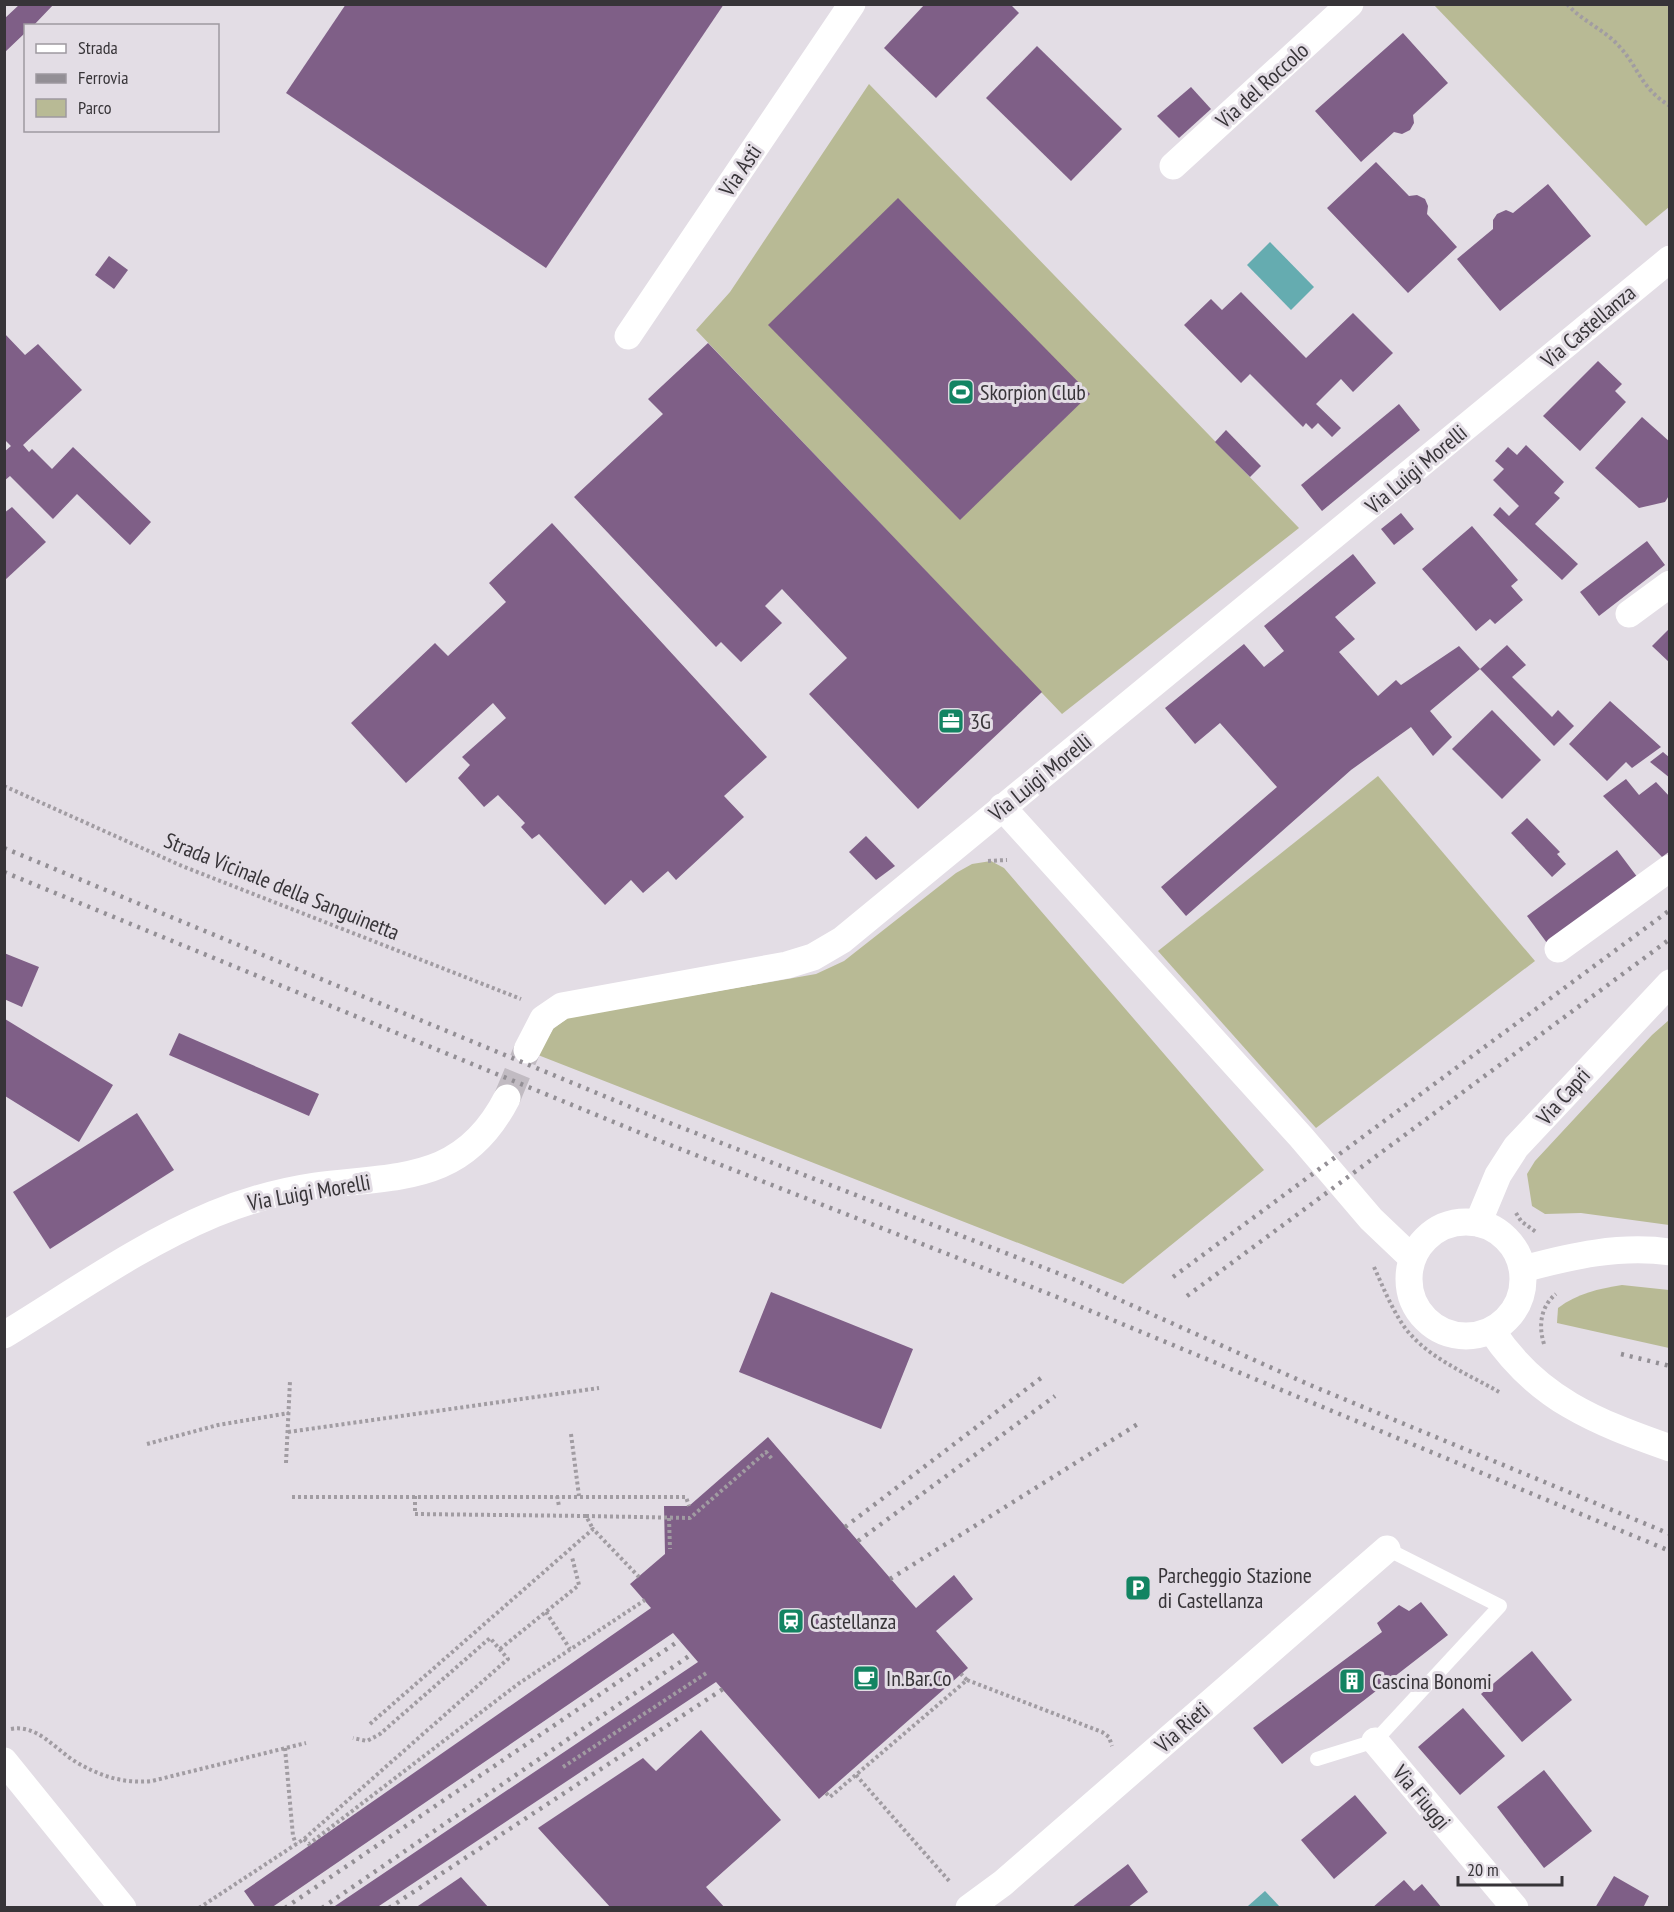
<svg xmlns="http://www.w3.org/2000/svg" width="1674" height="1912" font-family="'PT Sans Narrow',sans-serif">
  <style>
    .green { fill: #b8ba95 }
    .water { fill: #65acb0 }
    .building { fill: #7f5f87 }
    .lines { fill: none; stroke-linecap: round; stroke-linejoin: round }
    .minor-tunnel { stroke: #c1bbc2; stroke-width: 27; stroke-dasharray: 27 14; stroke-linecap: butt }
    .path { stroke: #a19ca2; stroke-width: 4; stroke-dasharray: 3 3; stroke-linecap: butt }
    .service { stroke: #fff; stroke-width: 14 }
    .minor { stroke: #fff; stroke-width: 27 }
    .rail { stroke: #938f95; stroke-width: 4.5; stroke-dasharray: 3 6; stroke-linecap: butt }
    .labels { text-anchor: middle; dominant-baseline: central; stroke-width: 6; stroke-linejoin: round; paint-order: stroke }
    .street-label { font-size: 22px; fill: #373438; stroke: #e3dde5 }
    .poi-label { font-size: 22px; fill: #373438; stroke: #e3dde5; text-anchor: start }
  </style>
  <rect width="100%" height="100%" fill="#e3dde5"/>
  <g class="green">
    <polygon points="1434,5 1669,5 1669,207 1646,226"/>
    <polygon points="869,84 1299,528 1062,714 696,330 730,292"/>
    <polygon points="1378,776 1535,961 1316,1128 1158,951"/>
    <polygon points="991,861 1004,868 1264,1170 1123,1284 538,1055 553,1029 569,1017 816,974 844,961 956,873 972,864"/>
    <polygon points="1669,1020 1669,1225 1581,1213 1545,1214 1532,1206 1527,1174 1535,1161 1652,1035"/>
    <path d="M1622 1285 1669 1290V1348L1557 1323 1558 1308C1578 1293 1598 1289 1622 1285Z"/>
  </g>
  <g class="water">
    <polygon points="1270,242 1314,287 1291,310 1247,265"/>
    <polygon points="1265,1891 1280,1907 1249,1907 1248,1906"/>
  </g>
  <g class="building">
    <polygon points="20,4 54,4 33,26 26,26 26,32 4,53 4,19"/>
    <polygon points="346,4 724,4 546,268 286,93"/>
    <polygon points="925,4 1010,4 1019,13 936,98 884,48"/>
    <polygon points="1403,33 1448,83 1413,115 1414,123 1410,130 1402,134 1394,132 1361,162 1315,111"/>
    <polygon points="1037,46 1122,129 1071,181 986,98"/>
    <polygon points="1191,87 1211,109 1179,138 1157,116"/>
    <polygon points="1376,162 1409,196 1417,195 1425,199 1428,206 1427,214 1457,247 1408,293 1327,208"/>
    <polygon points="1548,184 1591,236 1500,311 1457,259 1493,229 1493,220 1497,214 1506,210 1513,213"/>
    <polygon points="898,198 1090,394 960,520 768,325"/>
    <polygon points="109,256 128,270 114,289 95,275"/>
    <polygon points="1241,292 1306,358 1353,313 1393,353 1353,392 1341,379 1316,404 1341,428 1332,437 1318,423 1312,429 1306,423 1303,427 1250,374 1241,383 1184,325 1211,299 1222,310"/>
    <polygon points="4,333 25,355 38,344 82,390 23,445 29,452 32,449 52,469 73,447 151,522 130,545 77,494 53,519 10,476 4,481 4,452 11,446 4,439"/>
    <polygon points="708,343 1042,692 918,809 809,694 847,658 782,589 765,606 782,623 741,662 721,642 716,647 574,497 663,414 648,399"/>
    <polygon points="1598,361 1622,384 1615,391 1626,402 1580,451 1543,416"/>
    <polygon points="1399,404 1420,430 1322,511 1301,485"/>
    <polygon points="1642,417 1670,442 1670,494 1665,502 1639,508 1595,468"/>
    <polygon points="1226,430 1261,466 1250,477 1215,442"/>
    <polygon points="1526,445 1564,482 1554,493 1560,498 1535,524 1578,564 1562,580 1493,515 1500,507 1509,516 1519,506 1493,480 1504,469 1495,461 1508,447 1517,455"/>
    <polygon points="12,507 46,542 4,581 4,513"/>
    <polygon points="1401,513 1414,529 1394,545 1381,529"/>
    <polygon points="552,523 767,757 724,796 744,817 676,880 668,871 643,893 631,880 605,905 539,834 532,839 521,827 525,823 498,795 484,807 458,778 470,765 462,757 506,718 493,703 406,783 351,723 435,643 448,656 506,602 489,583"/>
    <polygon points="1472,526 1518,580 1511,586 1523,600 1495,624 1490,619 1476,631 1422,569"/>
    <polygon points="1647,541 1665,565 1599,616 1580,592"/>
    <polygon points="1353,554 1376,583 1335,617 1355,639 1339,652 1378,696 1396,680 1401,685 1459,646 1480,669 1507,645 1526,665 1512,677 1552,717 1558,710 1574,726 1554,746 1480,669 1430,711 1452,737 1433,756 1411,727 1351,770 1186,916 1161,887 1277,787 1220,723 1195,744 1165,708 1244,644 1264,667 1284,651 1264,626"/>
    <polygon points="1670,628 1670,663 1652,646"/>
    <polygon points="1610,701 1661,747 1632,768 1626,762 1607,781 1569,744"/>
    <polygon points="1492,710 1541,760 1502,799 1452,749"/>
    <polygon points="1663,752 1670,758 1670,778 1650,762"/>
    <polygon points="1626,779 1639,795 1656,782 1670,797 1670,851 1662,857 1603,796"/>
    <polygon points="1527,818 1560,852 1557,854 1566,864 1552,877 1511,833"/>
    <polygon points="866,836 895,866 876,880 849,852"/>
    <polygon points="1617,850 1638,878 1547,943 1527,916"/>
    <polygon points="4,953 39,967 22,1007 4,999"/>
    <polygon points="5,1019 113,1085 79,1142 5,1096"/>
    <polygon points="179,1033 319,1094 309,1116 169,1055"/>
    <polygon points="137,1113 174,1170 50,1249 13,1192"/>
    <polygon points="771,1292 913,1349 881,1429 739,1372"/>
    <polygon points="768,1437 916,1608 954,1575 973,1599 936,1631 968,1668 819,1799 716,1682 376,1908 332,1908 698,1662 673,1633 271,1908 256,1908 244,1891 651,1608 630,1584 665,1554 664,1506 689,1506"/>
    <polygon points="1421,1602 1448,1635 1282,1764 1253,1728 1382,1632 1377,1623 1399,1605 1409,1611"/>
    <polygon points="1532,1651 1572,1700 1522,1742 1481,1694"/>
    <polygon points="1463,1708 1505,1756 1460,1795 1418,1747"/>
    <polygon points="701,1730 781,1820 706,1887 725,1908 611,1908 538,1828 643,1758 656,1771"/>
    <polygon points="1544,1770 1592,1831 1544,1868 1497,1807"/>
    <polygon points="1355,1795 1387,1833 1334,1879 1301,1840"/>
    <polygon points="1128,1864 1148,1892 1127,1908 1071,1908"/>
    <polygon points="1614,1876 1649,1896 1643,1908 1595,1908"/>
    <polygon points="461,1877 489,1908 415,1908"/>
    <polygon points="1404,1880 1414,1891 1422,1884 1442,1908 1372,1908"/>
  </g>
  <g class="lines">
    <polyline class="minor-tunnel" points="507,1098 527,1050"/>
    <g class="path">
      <path d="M1567 4C1582 21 1603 29 1618 45 1639 67 1640 88 1670 106"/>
      <polyline points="4,786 182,866 521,999"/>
      <polyline points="988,861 1007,860"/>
      <polyline points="1516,1213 1521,1221 1536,1232"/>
      <path d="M1374 1267C1383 1287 1391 1307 1403 1325 1425 1357 1468 1374 1501 1393"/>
      <path d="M1544 1344C1538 1325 1541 1306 1556 1294"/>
      <polyline points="288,1432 599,1388"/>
      <polyline points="571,1434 579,1496"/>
      <polyline points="147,1444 218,1425 289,1413"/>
      <polyline points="286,1463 290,1381"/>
      <polyline points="415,1496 415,1514 586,1516 593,1529"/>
      <polyline points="557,1496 559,1506"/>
      <polyline points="292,1497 686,1497 689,1506"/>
      <polyline points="586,1516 690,1518 766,1452 772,1459"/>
      <polyline points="669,1518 670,1549"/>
      <polyline points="546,1612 570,1649"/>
      <polyline points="500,1649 579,1585 572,1557"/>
      <polyline points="967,1680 1102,1732 1109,1737 1112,1746"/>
      <polyline points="370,1724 593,1529 639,1577"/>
      <path d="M11 1729C37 1724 55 1749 76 1762 100 1776 124 1784 152 1781L306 1743"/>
      <polyline points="285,1748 293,1836 296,1844"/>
      <polyline points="563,1767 708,1672"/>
      <polyline points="856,1775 950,1882"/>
      <polyline points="826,1793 830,1797 967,1680 961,1674"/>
      <polyline points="304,1839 309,1844 518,1684 645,1600"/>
      <polyline points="199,1908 304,1839 508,1659 490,1638 380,1734 367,1741 353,1738"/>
    </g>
    <polyline class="service" points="1317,1759 1375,1741 1500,1606 1387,1549"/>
    <g class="minor">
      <polyline points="1173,166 1350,4"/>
      <polyline points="628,336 852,4"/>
      <polyline points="1629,614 1670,584"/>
      <polyline points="1002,807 1301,1137 1371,1219 1412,1258"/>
      <polyline points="1558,949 1670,868"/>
      <polyline points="527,1050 543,1019 562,1006 787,965 813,957 842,940 1670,259"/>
      <circle cx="1466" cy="1279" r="57"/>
      <polyline points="1478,1223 1498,1175 1516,1147 1670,983"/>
      <path d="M1523 1269C1571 1256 1620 1245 1670 1252"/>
      <path d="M1492 1331C1537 1399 1596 1422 1670 1448"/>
      <path d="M4 1335C73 1293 140 1245 214 1214 246 1201 281 1191 315 1186 398 1175 463 1184 507 1098"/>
      <polyline points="1375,1741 1515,1908"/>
      <polyline points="4,1761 123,1908"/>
      <polyline points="969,1908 1003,1883 1387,1549"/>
    </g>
    <g class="rail">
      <polyline points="4,848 667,1122 1073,1279 1310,1385 1670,1534"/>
      <polyline points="4,872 660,1141 1057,1297 1670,1551"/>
      <polyline points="1173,1277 1670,910"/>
      <polyline points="1187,1296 1670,939"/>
      <polyline points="1621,1354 1670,1366"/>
      <polyline points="845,1527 1041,1378"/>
      <polyline points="858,1541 1055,1396"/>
      <polyline points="890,1579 1141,1422"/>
      <polyline points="285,1908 680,1640"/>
      <polyline points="322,1908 692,1654"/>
      <polyline points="389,1908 723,1689"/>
    </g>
  </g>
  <defs>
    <symbol id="stadium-square" viewBox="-11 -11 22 22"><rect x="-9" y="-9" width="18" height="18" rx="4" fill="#138462" stroke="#e3dde5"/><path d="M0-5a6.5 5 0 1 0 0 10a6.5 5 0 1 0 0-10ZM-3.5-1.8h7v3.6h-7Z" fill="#fff"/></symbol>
    <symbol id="office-square" viewBox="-11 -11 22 22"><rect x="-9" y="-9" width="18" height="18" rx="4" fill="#138462" stroke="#e3dde5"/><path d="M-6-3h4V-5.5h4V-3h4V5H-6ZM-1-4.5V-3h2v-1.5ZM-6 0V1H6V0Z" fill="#fff"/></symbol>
    <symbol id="parking-square" viewBox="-11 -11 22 22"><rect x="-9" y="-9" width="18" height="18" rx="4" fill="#138462" stroke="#e3dde5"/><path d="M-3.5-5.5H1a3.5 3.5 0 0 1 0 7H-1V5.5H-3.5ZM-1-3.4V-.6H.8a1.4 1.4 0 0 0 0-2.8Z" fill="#fff"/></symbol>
    <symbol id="station-square" viewBox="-11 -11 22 22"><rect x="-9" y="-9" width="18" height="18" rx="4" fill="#138462" stroke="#e3dde5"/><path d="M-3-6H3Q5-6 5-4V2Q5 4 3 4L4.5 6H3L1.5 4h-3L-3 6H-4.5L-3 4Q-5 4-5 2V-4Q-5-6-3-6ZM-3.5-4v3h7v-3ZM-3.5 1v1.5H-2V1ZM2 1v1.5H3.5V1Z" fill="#fff"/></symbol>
    <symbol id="cafe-square" viewBox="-11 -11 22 22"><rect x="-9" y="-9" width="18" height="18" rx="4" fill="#138462" stroke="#e3dde5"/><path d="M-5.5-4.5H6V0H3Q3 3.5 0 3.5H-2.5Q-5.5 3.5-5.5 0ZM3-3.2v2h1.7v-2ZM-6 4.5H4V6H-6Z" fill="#fff"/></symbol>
    <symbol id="building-square" viewBox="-11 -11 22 22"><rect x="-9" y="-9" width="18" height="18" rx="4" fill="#138462" stroke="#e3dde5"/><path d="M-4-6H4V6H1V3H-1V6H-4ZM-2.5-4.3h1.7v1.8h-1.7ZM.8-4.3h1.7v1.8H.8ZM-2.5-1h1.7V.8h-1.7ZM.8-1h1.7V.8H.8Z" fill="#fff"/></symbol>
  </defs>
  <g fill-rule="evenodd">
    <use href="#stadium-square" x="946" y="377" width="30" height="30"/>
    <use href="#office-square" x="936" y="706" width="30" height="30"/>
    <use href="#parking-square" x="1123" y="1573" width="30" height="30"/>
    <use href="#station-square" x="776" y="1606" width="30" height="30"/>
    <use href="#cafe-square" x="851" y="1663" width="30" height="30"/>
    <use href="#building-square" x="1337" y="1666" width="30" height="30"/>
  </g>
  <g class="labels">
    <g class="street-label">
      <text transform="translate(1262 85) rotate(-42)">Via del Roccolo</text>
      <text transform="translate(740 170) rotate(-56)">Via Asti</text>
      <text transform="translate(1588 326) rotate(-40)">Via Castellanza</text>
      <text transform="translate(1416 469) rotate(-40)">Via Luigi Morelli</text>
      <text transform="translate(1040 777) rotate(-39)">Via Luigi Morelli</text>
      <text transform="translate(282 886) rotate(22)">Strada Vicinale della Sanguinetta</text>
      <text transform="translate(1563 1096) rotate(-48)">Via Capri</text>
      <text transform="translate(309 1192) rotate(-10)">Via Luigi Morelli</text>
      <text transform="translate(1182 1727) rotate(-41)">Via Rieti</text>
      <text transform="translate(1422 1797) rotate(50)">Via Fiuggi</text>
    </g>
    <g class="poi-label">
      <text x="980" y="392">Skorpion Club</text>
      <text x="970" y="721">3G</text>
      <text x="1158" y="1575">Parcheggio Stazione<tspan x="1158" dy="25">di Castellanza</tspan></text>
      <text x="810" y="1621">Castellanza</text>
      <text x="886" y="1678">In.Bar.Co</text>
      <text x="1372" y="1681">Cascina Bonomi</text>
    </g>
  </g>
  <rect width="1674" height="1912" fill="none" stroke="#373438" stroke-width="12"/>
  <rect x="24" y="24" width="195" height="108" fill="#e3dde5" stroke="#9e99a0" stroke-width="1.5"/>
  <rect x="36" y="44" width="30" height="9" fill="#ffffff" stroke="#9e99a0" stroke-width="1.5"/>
  <text x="78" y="54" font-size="18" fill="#373438">Strada</text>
  <rect x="36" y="74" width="30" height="9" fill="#938f95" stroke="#9e99a0" stroke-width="1.5"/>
  <text x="78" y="84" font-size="18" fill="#373438">Ferrovia</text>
  <rect x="36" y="99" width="30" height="18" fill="#b8ba95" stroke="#9e99a0" stroke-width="1.5"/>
  <text x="78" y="114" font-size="18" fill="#373438">Parco</text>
  <path d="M1458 1876v9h104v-9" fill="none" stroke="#373438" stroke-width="3"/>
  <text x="1467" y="1876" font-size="18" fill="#373438" stroke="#e3dde5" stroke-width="4.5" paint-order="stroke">20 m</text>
</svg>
